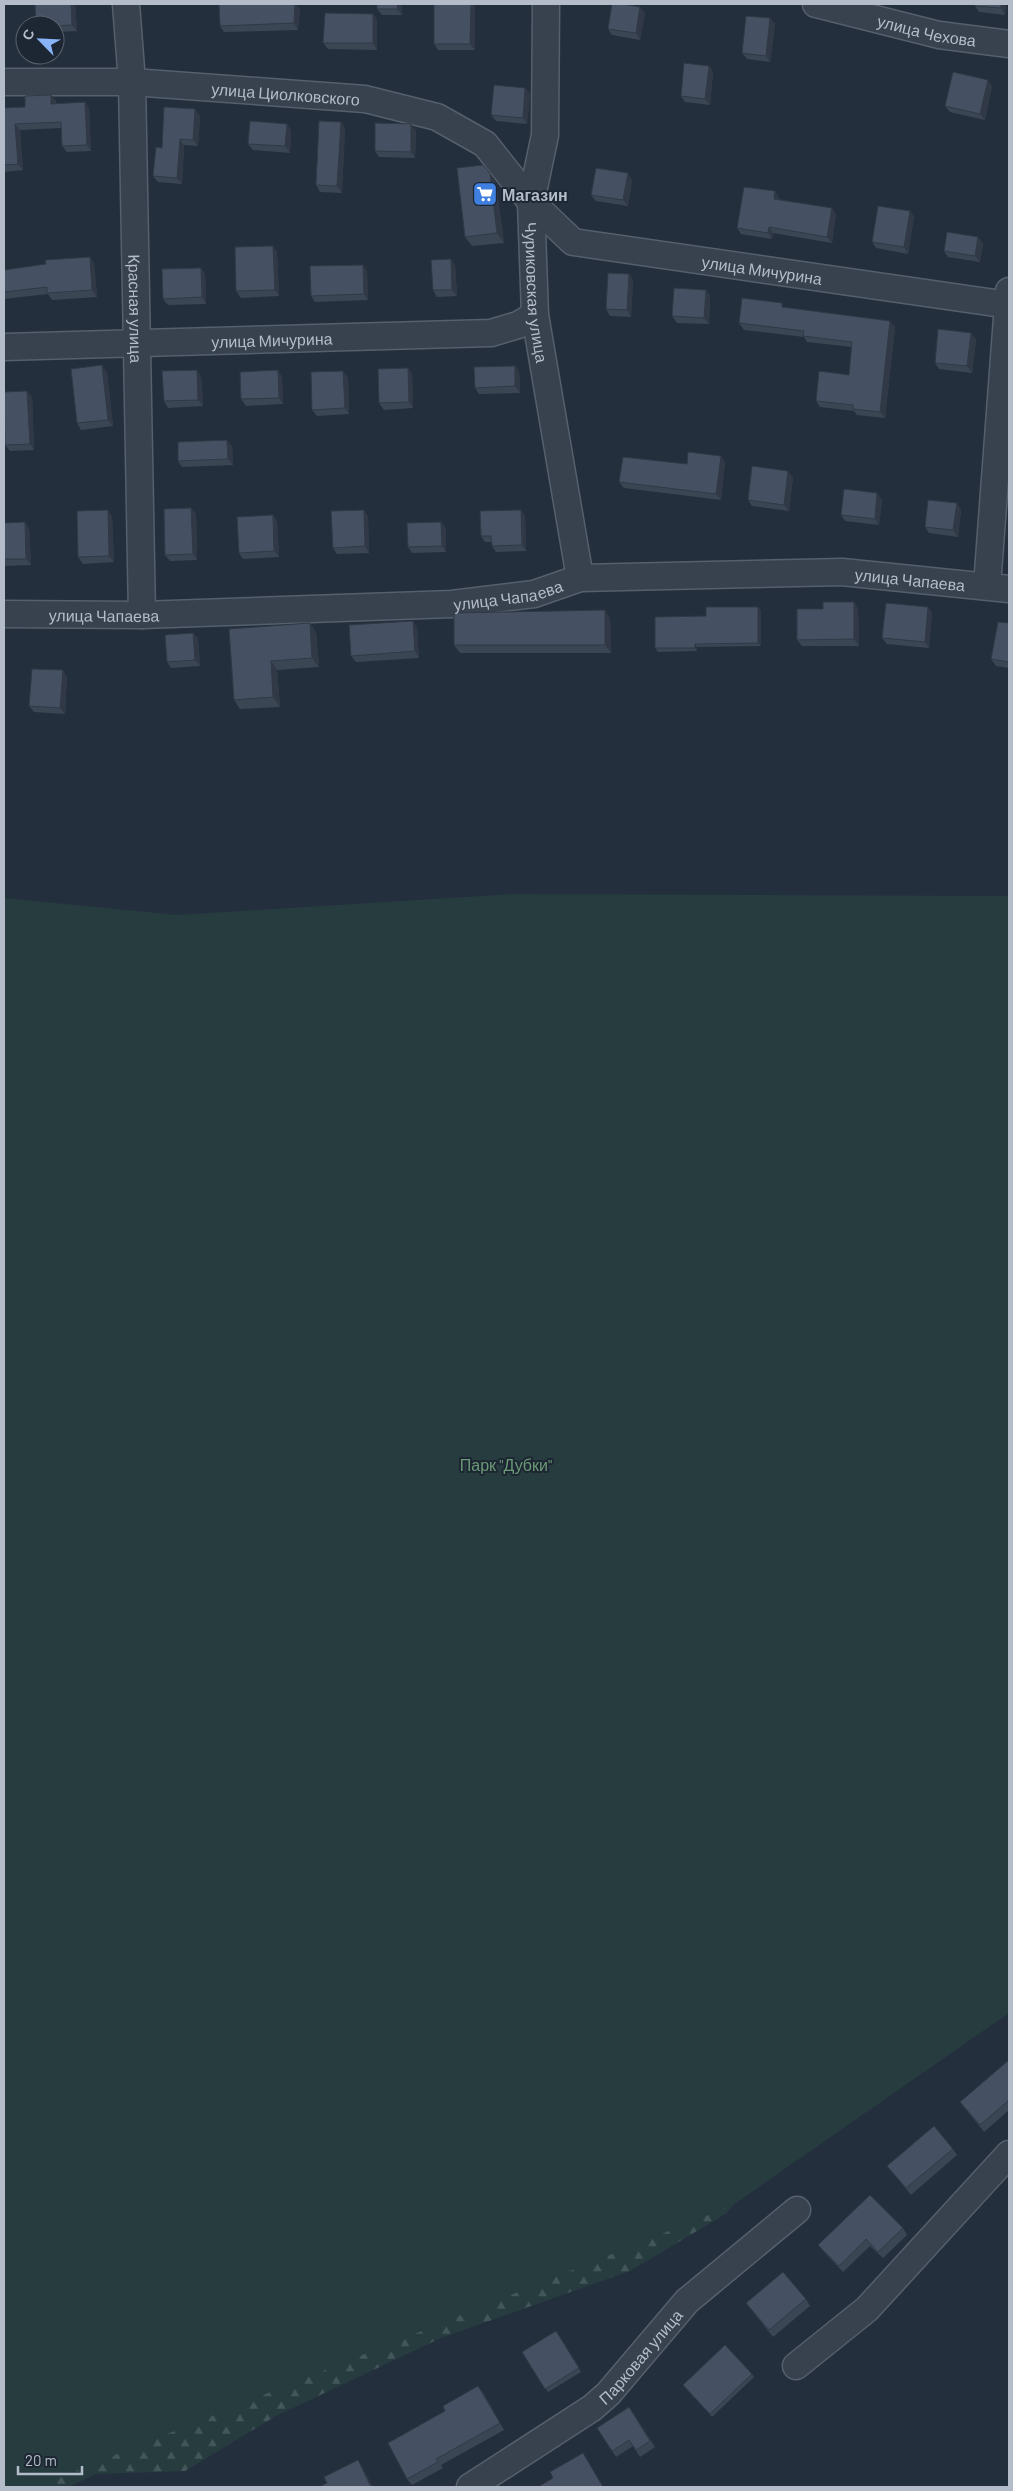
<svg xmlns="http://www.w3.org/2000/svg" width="1013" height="2491" font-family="Barlow,sans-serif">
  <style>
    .forest { fill: url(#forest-firs) }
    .park { fill: #263c3f }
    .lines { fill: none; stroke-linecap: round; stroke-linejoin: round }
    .minor-casing { stroke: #565f6c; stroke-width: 29 }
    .minor { stroke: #38414e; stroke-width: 26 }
    .wall { fill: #3b4654 }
    .shaded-wall { fill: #303945 }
    .building { fill: #455162; stroke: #303945 }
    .labels { text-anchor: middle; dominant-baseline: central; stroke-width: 4; stroke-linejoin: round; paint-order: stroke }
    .street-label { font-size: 16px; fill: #b4bcc9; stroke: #1d2633 }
    .poi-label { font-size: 16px; font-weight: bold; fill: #b4bcc9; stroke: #1d2633; text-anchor: start }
    .park-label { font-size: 16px; fill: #6b9a76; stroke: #1d2633 }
  </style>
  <defs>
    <pattern id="forest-firs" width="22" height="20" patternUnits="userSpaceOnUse" patternTransform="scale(1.25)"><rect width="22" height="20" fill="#263c3f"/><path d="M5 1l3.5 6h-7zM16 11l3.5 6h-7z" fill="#435659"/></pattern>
  </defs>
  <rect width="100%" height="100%" fill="#242f3e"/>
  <polygon class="forest" points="771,2153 727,2213 630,2271 441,2338 276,2416 185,2471 95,2474 69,2487 4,2487"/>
  <polygon class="park" points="513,894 1009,896 1009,2013 733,2205 36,2487 4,2487 4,898 178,915"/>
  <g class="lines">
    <defs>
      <g id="minor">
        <path id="s1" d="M126 4 132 82 142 615"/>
        <path id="s2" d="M546 4 545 135 531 202 535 315 580 578"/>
        <path id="s3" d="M816 4 939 35 1009 44"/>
        <path id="s4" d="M4 82H132L365 99 437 117 485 144 531 202 573 242 1009 305"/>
        <path id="s5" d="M4 347 491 333 518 325 535 315"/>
        <polyline points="987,586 1009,291"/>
        <path id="s6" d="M4 614 142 615 452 604 534 594 580 578 842 572 1009 589"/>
        <polyline points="796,2366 867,2309 1009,2154"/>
        <path id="s7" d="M470 2487 592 2408 608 2394 687 2301 797 2210"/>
      </g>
    </defs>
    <use href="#minor" class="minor-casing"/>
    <use href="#minor" class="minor"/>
  </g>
  <g class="wall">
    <polygon points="75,4 77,31 55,32 55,25"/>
    <polygon points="242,4 296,4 300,9 298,30 224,32 220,26"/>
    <polygon points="377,4 402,4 402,15 382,15 377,9"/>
    <polygon points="434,4 475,4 475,50 438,50 434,44"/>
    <polygon points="975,4 1006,4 1005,15 979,12 975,6"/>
    <polygon points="640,7 645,13 640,40 612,35 608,29"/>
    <polygon points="373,14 377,20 377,50 328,49 323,43"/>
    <polygon points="770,18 775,24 770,62 747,59 742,53"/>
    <polygon points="709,66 713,72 710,105 685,102 681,96"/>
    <polygon points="992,86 985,120 950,112 945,106"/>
    <polygon points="525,88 530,94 527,124 496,121 491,115"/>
    <polygon points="51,95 56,101 56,104 89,108 91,151 67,152 62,146 61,128 20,130 23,170 4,172 4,108 25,107"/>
    <polygon points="200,116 198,146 184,145 182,184 158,182 153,176 162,148"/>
    <polygon points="341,122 345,128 342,193 320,192 316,185"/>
    <polygon points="291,130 290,153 253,150 248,144"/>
    <polygon points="416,130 415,158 379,157 375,151"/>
    <polygon points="632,180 628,206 596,201 591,195"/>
    <polygon points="496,183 504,243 472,246 465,237"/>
    <polygon points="775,191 779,198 779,199 836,214 832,243 773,233 772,239 741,234 737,228"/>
    <polygon points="910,211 914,217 908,254 876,248 872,242"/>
    <polygon points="983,243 980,262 948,257 944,251"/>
    <polygon points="277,252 279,296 241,298 236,291"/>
    <polygon points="94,264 97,297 52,300 48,294 4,299 4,270"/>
    <polygon points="455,265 457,296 437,297 433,290"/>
    <polygon points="201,268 205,274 206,304 168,305 163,299"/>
    <polygon points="367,271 368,300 315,302 311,296"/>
    <polygon points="629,274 633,280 631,317 610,316 606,309"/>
    <polygon points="706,290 710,296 709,324 677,323 672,316"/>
    <polygon points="785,308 895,327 885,418 857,415 854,411 820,407 816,401 849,375 852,347 807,342 804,337 744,330 739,323"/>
    <polygon points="976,339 972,373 939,369 935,363"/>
    <polygon points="515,366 519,372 520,393 479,394 475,388"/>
    <polygon points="408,368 412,374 413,408 384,410 379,403"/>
    <polygon points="107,372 113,426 81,430 77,423"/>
    <polygon points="201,376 203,406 168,408 164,401"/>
    <polygon points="282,377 283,404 246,406 241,399"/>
    <polygon points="348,377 349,414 317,416 312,410"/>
    <polygon points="32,397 34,450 10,451 5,445"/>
    <polygon points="232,446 233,465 182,467 178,461"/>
    <polygon points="721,456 725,462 721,500 624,488 619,482"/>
    <polygon points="793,477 789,511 752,506 748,500"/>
    <polygon points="877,493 882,500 879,525 845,521 841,515"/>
    <polygon points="191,508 196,514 197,560 170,561 165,555"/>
    <polygon points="961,510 958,537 929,533 925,527"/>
    <polygon points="273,515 277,521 279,557 243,559 239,553"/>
    <polygon points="112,516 114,562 83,564 78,557"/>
    <polygon points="368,516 369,553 337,554 333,548"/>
    <polygon points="525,516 526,551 496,552 492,546 492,542 485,542 481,536"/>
    <polygon points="25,522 29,529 31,565 5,566 4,565 4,523"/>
    <polygon points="446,528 446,552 412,553 408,547"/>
    <polygon points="928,607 932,613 929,648 887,644 882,638"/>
    <polygon points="858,608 859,646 802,646 797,640"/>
    <polygon points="761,610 761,646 697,647 697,651 658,652 655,648 706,616"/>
    <polygon points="610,618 611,653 460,653 454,645"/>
    <polygon points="1009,623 1009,668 996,666 991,659"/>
    <polygon points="417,627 419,658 356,662 351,656"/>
    <polygon points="229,629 316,632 319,667 277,670 280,707 240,709 234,700"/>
    <polygon points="193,633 198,639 200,666 171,668 167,662"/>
    <polygon points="67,677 65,714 34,712 29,706"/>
    <polygon points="1009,2060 1009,2110 984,2132 960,2102"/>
    <polygon points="953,2149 957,2155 911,2195 887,2166"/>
    <polygon points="903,2228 907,2235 883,2258 870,2246 843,2272 823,2251 818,2245"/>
    <polygon points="806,2299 810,2306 773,2337 746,2303"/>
    <polygon points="556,2331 581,2372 548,2392 522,2352"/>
    <polygon points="752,2374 754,2377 712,2417 683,2385"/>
    <polygon points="483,2392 504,2430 441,2465 443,2468 412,2485 407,2479 445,2411"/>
    <polygon points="633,2413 655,2447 640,2457 633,2446 616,2457 597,2428"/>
  </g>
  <g class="shaded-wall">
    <polygon points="71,4 75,4 77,31 72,25"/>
    <polygon points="295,4 296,4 300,9 298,30 294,23"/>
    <polygon points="398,4 402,4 402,15 397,9"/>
    <polygon points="471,4 475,4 475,50 470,44"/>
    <polygon points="1001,4 1006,4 1005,15 1001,8"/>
    <polygon points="640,7 645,13 640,40 636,33"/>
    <polygon points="373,14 377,20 377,50 373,43"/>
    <polygon points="770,18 775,24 770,62 766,56"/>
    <polygon points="709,66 713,72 710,105 705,99"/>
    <polygon points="988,80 992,86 985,120 980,114"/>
    <polygon points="525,88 530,94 527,124 523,118"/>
    <polygon points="51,95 56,101 56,110 51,104"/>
    <polygon points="85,102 89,108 91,151 87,145"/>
    <polygon points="195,109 200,116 198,146 193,140"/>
    <polygon points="341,122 345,128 342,193 337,186"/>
    <polygon points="15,124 20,130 23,170 18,164"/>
    <polygon points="287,124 291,130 290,153 285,146"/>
    <polygon points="411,124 416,130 415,158 411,152"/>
    <polygon points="180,139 184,145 182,184 177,178"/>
    <polygon points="490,173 496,183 504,243 497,233"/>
    <polygon points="628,173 632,180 628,206 623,200"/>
    <polygon points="775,191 779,198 778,205 774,199"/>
    <polygon points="832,208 836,214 832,243 827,237"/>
    <polygon points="910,211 914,217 908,254 904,247"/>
    <polygon points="769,227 773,233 772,239 768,233"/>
    <polygon points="978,237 983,243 980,262 975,256"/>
    <polygon points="273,246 277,252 279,296 275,290"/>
    <polygon points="90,257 94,264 97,297 92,290"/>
    <polygon points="451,259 455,265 457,296 452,290"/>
    <polygon points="363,265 367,271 368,300 364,294"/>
    <polygon points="201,268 205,274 206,304 202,297"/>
    <polygon points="629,274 633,280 631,317 627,310"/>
    <polygon points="706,290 710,296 709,324 704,318"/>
    <polygon points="890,321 895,327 885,418 880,412"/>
    <polygon points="971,333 976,339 972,373 967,366"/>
    <polygon points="102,365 107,372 113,426 108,420"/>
    <polygon points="515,366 519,372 520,393 515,386"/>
    <polygon points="408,368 412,374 413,408 409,402"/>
    <polygon points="197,370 201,376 203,406 198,400"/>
    <polygon points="278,370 282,377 283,404 279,398"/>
    <polygon points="343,371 348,377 349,414 345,408"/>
    <polygon points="27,391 32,397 34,450 30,444"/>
    <polygon points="227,440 232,446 233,465 228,459"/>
    <polygon points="721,456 725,462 721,500 716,494"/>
    <polygon points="788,471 793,477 789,511 784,505"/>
    <polygon points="877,493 882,500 879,525 875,519"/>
    <polygon points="957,503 961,510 958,537 953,530"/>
    <polygon points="191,508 196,514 197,560 193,554"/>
    <polygon points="108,510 112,516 114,562 109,556"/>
    <polygon points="364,510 368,516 369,553 365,546"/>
    <polygon points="521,510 525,516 526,551 522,545"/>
    <polygon points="273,515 277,521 279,557 274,551"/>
    <polygon points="25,522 29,529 31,565 26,559"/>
    <polygon points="441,522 446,528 446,552 442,546"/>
    <polygon points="854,602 858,608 859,646 854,639"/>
    <polygon points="758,607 761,610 761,646 758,643"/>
    <polygon points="928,607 932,613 929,648 925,642"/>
    <polygon points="605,610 610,618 611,653 605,645"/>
    <polygon points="413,621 417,627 419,658 415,651"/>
    <polygon points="310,623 316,632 319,667 312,658"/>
    <polygon points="193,633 198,639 200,666 195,660"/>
    <polygon points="695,644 697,647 697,651 695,648"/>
    <polygon points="271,661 277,670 280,707 273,697"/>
    <polygon points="63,670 67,677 65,714 60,708"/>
    <polygon points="478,2386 483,2392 504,2430 500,2423"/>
    <polygon points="358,2460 362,2466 373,2487 371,2487"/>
  </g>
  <g class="building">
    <polygon points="35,4 71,4 72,25 55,26 55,25 36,25"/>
    <polygon points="219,4 295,4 294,23 220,26"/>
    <polygon points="377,4 398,4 397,9 377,9"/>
    <polygon points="434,4 471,4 470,44 434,44"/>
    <polygon points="612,4 621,4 640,7 636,33 608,29"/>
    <polygon points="975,4 1001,4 1001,8 975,6"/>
    <polygon points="325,13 373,14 373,43 323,43"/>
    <polygon points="746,16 770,18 766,56 742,53"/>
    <polygon points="684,63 709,66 705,99 681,96"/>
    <polygon points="953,72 988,80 980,114 945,106"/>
    <polygon points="494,85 525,88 523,118 491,115"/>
    <polygon points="51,95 51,104 85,102 87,145 62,146 61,122 15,124 18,164 4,165 4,108 25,107 25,96"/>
    <polygon points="164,107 195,109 193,140 180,139 177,178 153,176 156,147 162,148"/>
    <polygon points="250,121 287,124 285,146 248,144"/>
    <polygon points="319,121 341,122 337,186 316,185"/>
    <polygon points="375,123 411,124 411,152 375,151"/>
    <polygon points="483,165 490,173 497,233 465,237 457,168"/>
    <polygon points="596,168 628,173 623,200 591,195"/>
    <polygon points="744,187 775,191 774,199 832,208 827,237 769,227 768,233 737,228"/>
    <polygon points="878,206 910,211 904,247 872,242"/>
    <polygon points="947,232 978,237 975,256 944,251"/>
    <polygon points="273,246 275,290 236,291 235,247"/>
    <polygon points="90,257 92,290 47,293 47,287 4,292 4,270 46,264 45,260"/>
    <polygon points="451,259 452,290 433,290 431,260"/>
    <polygon points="363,265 364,294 311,296 310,266"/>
    <polygon points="201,268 202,297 163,299 162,269"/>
    <polygon points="608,273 629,274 627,310 606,309"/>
    <polygon points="674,288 706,290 704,318 672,316"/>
    <polygon points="742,298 782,303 782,307 890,321 880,412 853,409 853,405 816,401 819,371 849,375 852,342 803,336 804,331 739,323"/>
    <polygon points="938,329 971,333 967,366 935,363"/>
    <polygon points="102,365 108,420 77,423 71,369"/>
    <polygon points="515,366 515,386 475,388 474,367"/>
    <polygon points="408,368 409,402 379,403 378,369"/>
    <polygon points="197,370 198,400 164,401 162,371"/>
    <polygon points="278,370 279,398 241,399 240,372"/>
    <polygon points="343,371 345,408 312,410 311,372"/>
    <polygon points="27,391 30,444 5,445 4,392"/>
    <polygon points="227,440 228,459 178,461 178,442"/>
    <polygon points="688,452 721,456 716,494 619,482 623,457 687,464"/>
    <polygon points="752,466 788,471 784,505 748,500"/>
    <polygon points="844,489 877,493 875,519 841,515"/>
    <polygon points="928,500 957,503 953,530 925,527"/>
    <polygon points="191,508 193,554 165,555 164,509"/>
    <polygon points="108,510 109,556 78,557 77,511"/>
    <polygon points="364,510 365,546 333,548 331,511"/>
    <polygon points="521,510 522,545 492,546 491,536 481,536 480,511"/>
    <polygon points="273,515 274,551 239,553 237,517"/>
    <polygon points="25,522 26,559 4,559 4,523"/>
    <polygon points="441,522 442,546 408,547 407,523"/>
    <polygon points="823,602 854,602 854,639 797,640 797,609 823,609"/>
    <polygon points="886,603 928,607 925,642 882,638"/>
    <polygon points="706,607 758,607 758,643 695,644 695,648 655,648 655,617 706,616"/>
    <polygon points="605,610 605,645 454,645 454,613"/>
    <polygon points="413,621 415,651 351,656 349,625"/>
    <polygon points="998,622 1009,623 1009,662 991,659"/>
    <polygon points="310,623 312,658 271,661 273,697 234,700 229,629"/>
    <polygon points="193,633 195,660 167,662 165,635"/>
    <polygon points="32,669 63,670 60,708 29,706"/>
    <polygon points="1009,2060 1009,2100 980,2125 960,2102"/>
    <polygon points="934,2126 953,2149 906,2188 887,2166"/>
    <polygon points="870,2195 903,2228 878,2252 866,2239 839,2266 818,2245"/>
    <polygon points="783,2272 806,2299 769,2330 746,2303"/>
    <polygon points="556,2331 579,2368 545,2389 522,2352"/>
    <polygon points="725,2345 752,2374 710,2414 683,2385"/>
    <polygon points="478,2386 500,2423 436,2459 438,2462 407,2479 388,2443 445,2411 443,2406"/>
    <polygon points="629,2407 650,2441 636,2450 629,2440 612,2451 597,2428"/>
    <polygon points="583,2453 603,2487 538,2487 553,2478 550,2472"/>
    <polygon points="358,2460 371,2487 319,2487 327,2483 324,2477"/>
  </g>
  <defs>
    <symbol id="supermarket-square" viewBox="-11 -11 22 22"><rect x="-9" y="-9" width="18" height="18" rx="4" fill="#3f7fe0" stroke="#1d2633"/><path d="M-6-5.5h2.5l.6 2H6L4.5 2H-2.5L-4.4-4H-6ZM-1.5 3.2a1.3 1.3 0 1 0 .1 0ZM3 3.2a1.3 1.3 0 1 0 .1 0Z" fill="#fff"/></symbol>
  </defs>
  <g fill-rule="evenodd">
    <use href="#supermarket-square" x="471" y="180" width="28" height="28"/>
  </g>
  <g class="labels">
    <g class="street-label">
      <text stroke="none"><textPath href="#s3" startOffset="114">улица Чехова</textPath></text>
      <text stroke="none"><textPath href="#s4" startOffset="282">улица Циолковского</textPath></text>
      <text stroke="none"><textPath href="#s4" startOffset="814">улица Мичурина</textPath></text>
      <text stroke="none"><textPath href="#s2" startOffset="290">Чуриковская улица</textPath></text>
      <text stroke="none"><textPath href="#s1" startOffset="305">Красная улица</textPath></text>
      <text stroke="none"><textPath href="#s5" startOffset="268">улица Мичурина</textPath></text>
      <text stroke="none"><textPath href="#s6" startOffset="910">улица Чапаева</textPath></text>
      <text stroke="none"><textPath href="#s6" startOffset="505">улица Чапаева</textPath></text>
      <text stroke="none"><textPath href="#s6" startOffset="100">улица Чапаева</textPath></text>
      <text stroke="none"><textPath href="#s7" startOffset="216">Парковая улица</textPath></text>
    </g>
    <g class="poi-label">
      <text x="502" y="194">Магазин</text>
    </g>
    <g class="park-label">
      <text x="506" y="1464">Парк "Дубки"</text>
    </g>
  </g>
  <rect width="1013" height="2491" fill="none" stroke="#b4bcc9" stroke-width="10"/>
  <g transform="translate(40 40) rotate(294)"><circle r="24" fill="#1d2633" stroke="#59626f"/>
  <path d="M0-4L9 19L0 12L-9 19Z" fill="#8ab4f8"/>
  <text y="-8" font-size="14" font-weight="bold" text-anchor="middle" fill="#b4bcc9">С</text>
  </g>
  <path d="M18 2466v8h64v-8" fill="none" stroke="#b4bcc9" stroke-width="2.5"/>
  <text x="25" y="2466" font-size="15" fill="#b4bcc9" stroke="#1d2633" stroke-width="4" paint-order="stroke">20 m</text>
</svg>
